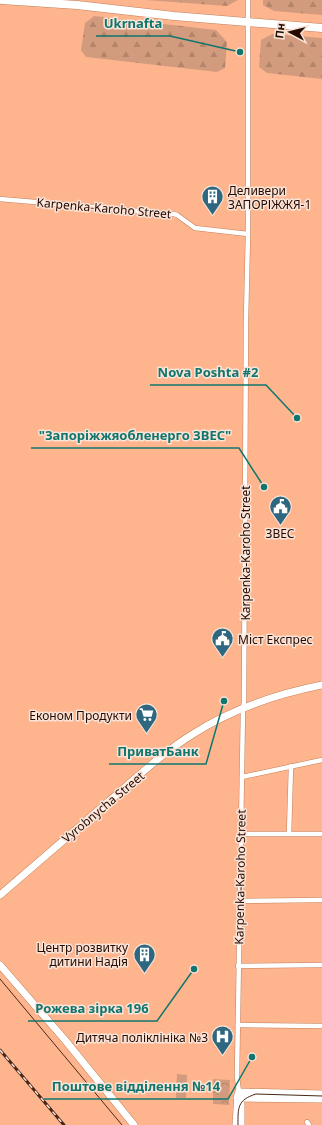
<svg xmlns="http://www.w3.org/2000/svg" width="322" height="1125" font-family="'Noto Sans',sans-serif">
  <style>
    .forest { fill: url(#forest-firs) }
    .park { fill: url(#park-crowns) }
    .pitch { fill: #d29b7d }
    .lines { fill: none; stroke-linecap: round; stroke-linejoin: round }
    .street-casing { stroke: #c27e58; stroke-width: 5.5 }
    .secondary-casing { stroke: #c27e58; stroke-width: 8 }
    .highway-casing { stroke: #c27e58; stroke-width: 9 }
    .street { stroke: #fff; stroke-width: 4.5 }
    .secondary { stroke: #fff; stroke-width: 7 }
    .highway { stroke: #fff; stroke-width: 8 }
    .tram { stroke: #492718; stroke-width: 1 }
    .rail-casing { stroke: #492718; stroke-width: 3 }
    .rail { stroke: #fae3d7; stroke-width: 1.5; stroke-dasharray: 4.5; stroke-linecap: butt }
    .labels { text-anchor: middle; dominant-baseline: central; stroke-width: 3; stroke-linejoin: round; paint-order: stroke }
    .poi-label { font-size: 12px; fill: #240a00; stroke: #fae3d7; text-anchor: end }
    .street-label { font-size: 12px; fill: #240a00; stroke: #fae3d7 }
    .leader { fill: none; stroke: #0f766e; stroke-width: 1.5 }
    .callout-dot { fill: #0f766e; stroke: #fae3d7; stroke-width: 1.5 }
    .callout-label { font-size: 13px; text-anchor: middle; font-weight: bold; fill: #0f766e; stroke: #fae3d7; stroke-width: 3; stroke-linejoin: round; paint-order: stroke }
  </style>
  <defs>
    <pattern id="forest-firs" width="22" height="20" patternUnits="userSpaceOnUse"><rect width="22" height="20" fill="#d29b7d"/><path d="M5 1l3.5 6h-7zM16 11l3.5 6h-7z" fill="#b4846a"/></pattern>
    <pattern id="park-crowns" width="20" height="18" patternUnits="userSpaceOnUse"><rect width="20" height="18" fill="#d29b7d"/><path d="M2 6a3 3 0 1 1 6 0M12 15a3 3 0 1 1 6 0" fill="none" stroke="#b4846a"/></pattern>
  </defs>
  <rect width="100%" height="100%" fill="#feb58d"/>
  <g class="forest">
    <polygon points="146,0 238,0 227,6"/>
    <polygon points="263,0 322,0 322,15 274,11 263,5"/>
    <polygon points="94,16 216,30 227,42 225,68 217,72 86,57 81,50 85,23"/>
    <polygon points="272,34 322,38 322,79 267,73 259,67 261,40"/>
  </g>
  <polygon class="park" points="213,1079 230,1080 229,1105 213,1104"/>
  <polygon class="pitch" points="177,1074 187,1075 186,1098 176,1098"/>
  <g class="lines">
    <defs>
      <g id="street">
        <polyline points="0,199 174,214 177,215 195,228 248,234 246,319 244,702 243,709 237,1077 239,1092"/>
        <polyline points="248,234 248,0"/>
        <polyline points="242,777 322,760"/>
        <polyline points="241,834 322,834"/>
        <polyline points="289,834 291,766"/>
        <polyline points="239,901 322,900"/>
        <polyline points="238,966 322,965"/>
        <polyline points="238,1025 322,1026"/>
        <polyline points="307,1122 309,1125"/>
      </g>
      <g id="secondary">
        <path d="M0 895C36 864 72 833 108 802 135 779 162 753 193 734 232 709 277 694 322 685"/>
        <polyline points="0,965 65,1040 134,1125"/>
        <polyline points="239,1092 322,1094"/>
        <polyline points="237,1098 322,1099"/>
        <polyline points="241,1104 241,1125"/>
        <polyline points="236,1125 238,1094"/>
      </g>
      <polyline id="highway" points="2,0 77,5 174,16 322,28"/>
    </defs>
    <use href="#street" class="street-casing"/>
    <use href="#secondary" class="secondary-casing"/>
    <use href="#highway" class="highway-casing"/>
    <use href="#street" class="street"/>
    <use href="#secondary" class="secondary"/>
    <use href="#highway" class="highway"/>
    <g class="tram">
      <polyline points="0,979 122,1125"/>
      <path d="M238 1125C238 1108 237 1100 256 1094L322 1096"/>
    </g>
    <defs>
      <polyline id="rail" points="0,1050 64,1125"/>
    </defs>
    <use href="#rail" class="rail-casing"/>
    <use href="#rail" class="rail"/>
  </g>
  <defs>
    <symbol id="building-pin" viewBox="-11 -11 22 30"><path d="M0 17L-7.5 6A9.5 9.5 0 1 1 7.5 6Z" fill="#2e6780" stroke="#fae3d7"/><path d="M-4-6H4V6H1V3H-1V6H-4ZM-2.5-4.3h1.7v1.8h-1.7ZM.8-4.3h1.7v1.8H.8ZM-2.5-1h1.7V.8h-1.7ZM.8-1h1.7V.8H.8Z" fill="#fff"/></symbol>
    <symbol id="civic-pin" viewBox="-11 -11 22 30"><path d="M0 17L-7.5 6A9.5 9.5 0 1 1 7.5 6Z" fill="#2e6780" stroke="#fae3d7"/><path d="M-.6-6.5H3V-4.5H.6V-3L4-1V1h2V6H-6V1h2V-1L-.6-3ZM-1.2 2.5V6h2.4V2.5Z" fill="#fff"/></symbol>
    <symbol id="supermarket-pin" viewBox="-11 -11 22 30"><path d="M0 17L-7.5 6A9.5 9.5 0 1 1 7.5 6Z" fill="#2e6780" stroke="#fae3d7"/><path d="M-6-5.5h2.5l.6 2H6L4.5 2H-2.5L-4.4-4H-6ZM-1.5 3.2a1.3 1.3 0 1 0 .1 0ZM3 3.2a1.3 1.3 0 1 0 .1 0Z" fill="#fff"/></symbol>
    <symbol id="hospital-pin" viewBox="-11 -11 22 30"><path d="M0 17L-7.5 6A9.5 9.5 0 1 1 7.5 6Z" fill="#2e6780" stroke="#fae3d7"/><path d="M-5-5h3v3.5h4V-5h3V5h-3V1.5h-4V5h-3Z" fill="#fff"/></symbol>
  </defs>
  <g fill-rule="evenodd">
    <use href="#building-pin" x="200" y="184" width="25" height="34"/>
    <use href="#civic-pin" x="268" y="494" width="25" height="34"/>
    <use href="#civic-pin" x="210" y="626" width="25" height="34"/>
    <use href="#supermarket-pin" x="134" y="702" width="25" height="34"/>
    <use href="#building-pin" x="132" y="942" width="25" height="34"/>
    <use href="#hospital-pin" x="210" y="1024" width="25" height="34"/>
  </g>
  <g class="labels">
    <g class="poi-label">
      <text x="228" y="190" text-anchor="start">Деливери<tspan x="228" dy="14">ЗАПОРІЖЖЯ-1</tspan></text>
      <text x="280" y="533" text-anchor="middle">ЗВЕС</text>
      <text x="238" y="639" text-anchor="start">Мiст Експрес</text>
      <text x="132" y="715">Економ Продукти</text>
      <text x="128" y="947">Центр розвитку<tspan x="128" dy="14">дитини Надія</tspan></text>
      <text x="208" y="1037">Дитяча поліклініка №3</text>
    </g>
    <g class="street-label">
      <text transform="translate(104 208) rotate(5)">Karpenka-Karoho Street</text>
      <text transform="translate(245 553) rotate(-90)">Karpenka-Karoho Street</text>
      <text transform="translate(103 807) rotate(-40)">Vyrobnycha Street</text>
      <text transform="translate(240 877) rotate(-89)">Karpenka-Karoho Street</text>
    </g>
  </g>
  <path class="leader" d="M240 52L170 36H96M297 418L266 385H150M264 487L239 448H31M224 701L206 764H109M194 969L157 1021H28M252 1057L228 1099H44"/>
  <g class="callout-dot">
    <circle cx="240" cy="52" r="4"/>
    <circle cx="297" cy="418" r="4"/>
    <circle cx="264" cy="487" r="4"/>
    <circle cx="224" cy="701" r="4"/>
    <circle cx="194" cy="969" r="4"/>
    <circle cx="252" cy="1057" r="4"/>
  </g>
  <g class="callout-label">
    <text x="133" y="28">Ukrnafta</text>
    <text x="208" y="377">Nova Poshta #2</text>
    <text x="135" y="440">"Запоріжжяобленерго ЗВЕС"</text>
    <text x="158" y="756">ПриватБанк</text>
    <text x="92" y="1013">Рожева зірка 196</text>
    <text x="136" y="1091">Поштове відділення №14</text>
  </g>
  <g transform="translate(290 32) rotate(277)" stroke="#fae3d7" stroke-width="3" paint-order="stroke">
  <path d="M0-3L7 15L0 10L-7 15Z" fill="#240a00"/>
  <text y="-6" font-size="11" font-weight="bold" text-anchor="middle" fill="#240a00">Пн</text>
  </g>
</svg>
